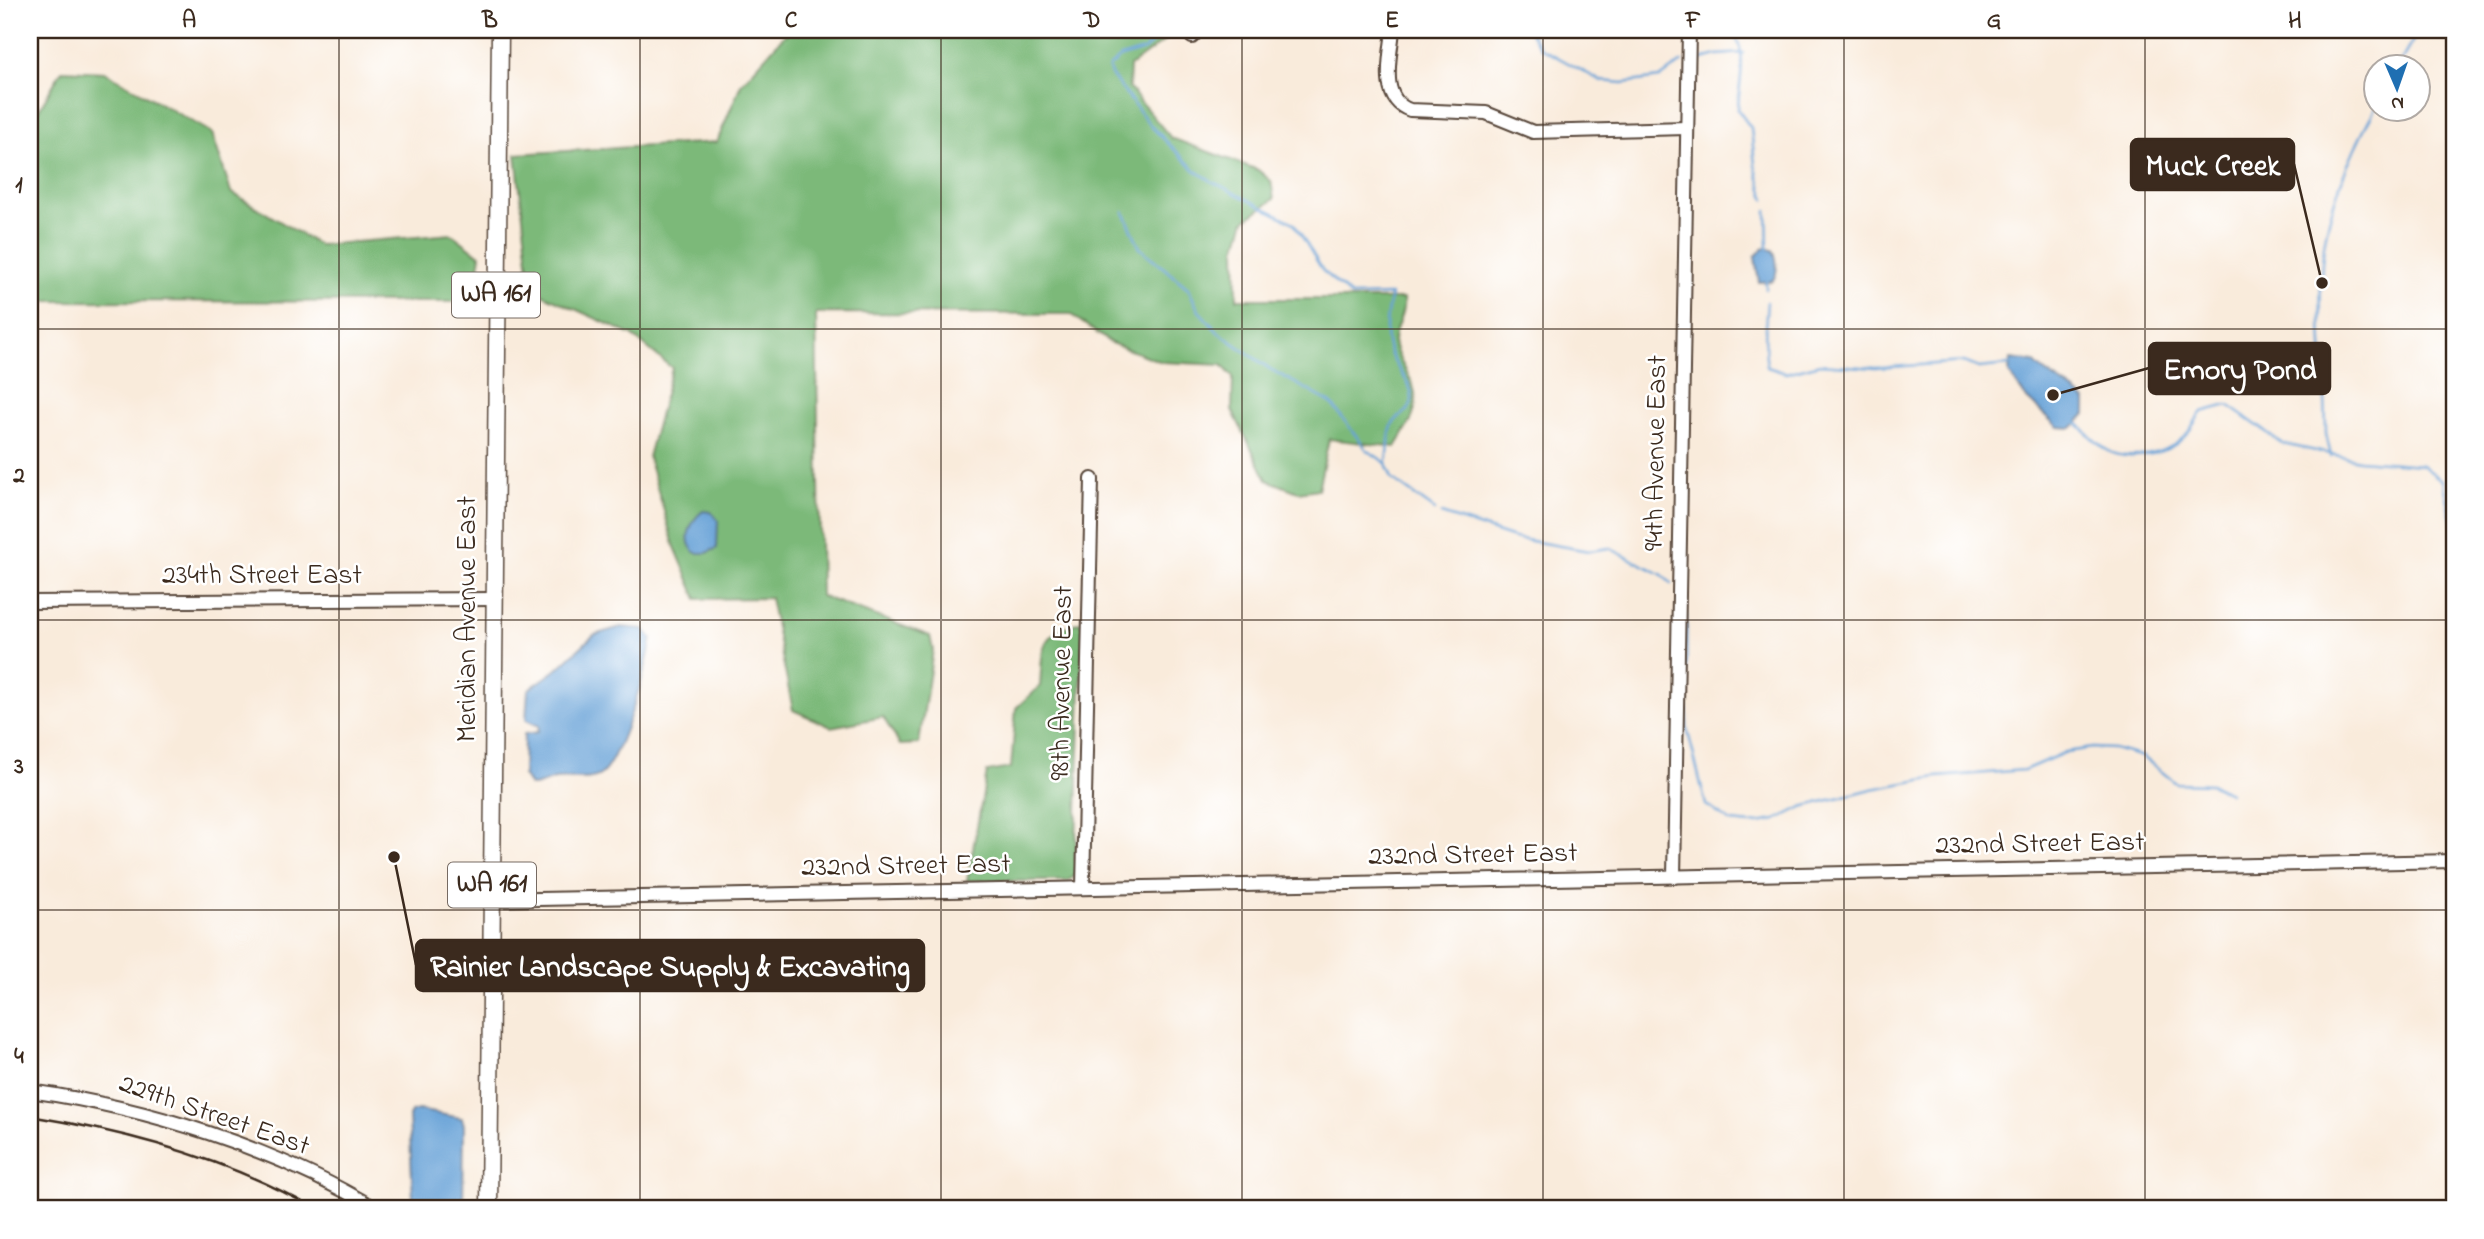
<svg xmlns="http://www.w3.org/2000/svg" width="2484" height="1239" font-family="'Indie Flower',sans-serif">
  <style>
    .forest { fill: #7bb979; stroke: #5b724c; stroke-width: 2 }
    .water { fill: #67a2d7; stroke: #51667a; stroke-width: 2 }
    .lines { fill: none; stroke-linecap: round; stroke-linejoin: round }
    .stream { stroke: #67a2d7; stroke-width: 2.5 }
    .minor-casing { stroke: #58473a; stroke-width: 16 }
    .major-casing { stroke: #58473a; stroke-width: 19 }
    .minor { stroke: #fff; stroke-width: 12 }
    .major { stroke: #fff; stroke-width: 16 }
    .rail { stroke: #3b2a1e; stroke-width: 2.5 }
    .grid { fill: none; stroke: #3b2a1e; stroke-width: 2; stroke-opacity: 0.55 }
    .labels { text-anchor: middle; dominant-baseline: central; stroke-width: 5; stroke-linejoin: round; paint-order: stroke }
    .shield { fill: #fff; stroke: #766a62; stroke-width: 2 }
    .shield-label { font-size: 26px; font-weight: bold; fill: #3b2a1e }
    .street-label { font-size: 28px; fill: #3b2a1e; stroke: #fff }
    .leader { fill: none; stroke: #3b2a1e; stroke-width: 2.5 }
    .callout-dot { fill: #3b2a1e; stroke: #fff; stroke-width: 2.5 }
    .callout { fill: #3b2a1e; stroke: #3b2a1e; stroke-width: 2.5 }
    .callout-label { font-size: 30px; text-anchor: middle; font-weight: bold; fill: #fff }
    .neatline { fill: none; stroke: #3b2a1e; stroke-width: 2.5 }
    .grid-label { font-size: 23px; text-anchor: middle; font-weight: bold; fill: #3b2a1e }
  </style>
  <rect width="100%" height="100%" fill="#fff"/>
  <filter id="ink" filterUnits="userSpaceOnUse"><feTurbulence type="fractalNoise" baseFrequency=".0143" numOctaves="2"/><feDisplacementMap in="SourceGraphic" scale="14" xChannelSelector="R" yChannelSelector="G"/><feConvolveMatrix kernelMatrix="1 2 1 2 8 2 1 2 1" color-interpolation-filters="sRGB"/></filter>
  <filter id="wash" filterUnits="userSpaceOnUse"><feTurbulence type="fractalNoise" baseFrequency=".00686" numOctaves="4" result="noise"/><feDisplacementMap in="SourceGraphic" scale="28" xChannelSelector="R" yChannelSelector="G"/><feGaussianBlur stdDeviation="1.57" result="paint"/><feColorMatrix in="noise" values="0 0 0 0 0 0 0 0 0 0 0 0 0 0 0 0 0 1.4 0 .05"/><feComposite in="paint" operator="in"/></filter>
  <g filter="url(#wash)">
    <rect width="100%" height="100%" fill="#f9ebdb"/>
    <g class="forest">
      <path d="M789 30H1179L1130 66 1129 88 1171 138 1258 170 1271 181 1274 199 1245 220 1236 249 1237 299H1403C1405 317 1394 326 1394 341 1395 352 1401 362 1406 371 1425 402 1413 419 1396 447L1329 439 1318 489 1298 492 1267 480 1232 410 1233 377 1222 365 1162 362 1111 343 1070 314 816 313 821 596 930 636 933 650 919 744 900 745 883 717 831 727 793 710 770 598 697 599 674 545 648 457 672 368 632 335 531 289 516 154 717 142 741 84Z"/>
      <polygon points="62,70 105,72 212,133 231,192 319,245 452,234 481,256 473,302 30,301 30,117 35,116"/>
      <path d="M1080 622 1083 627 1075 876 1068 881H967L987 772 1011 768 1016 708 1040 686C1043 647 1038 634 1080 622Z"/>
    </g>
    <g class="water">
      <path d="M1763 248 1773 250C1777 260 1779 273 1772 281L1759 282 1755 257Z"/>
      <path d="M2010 359 2034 362C2043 375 2071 385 2086 401V414L2072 428 2058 427 2027 399 2009 373Z"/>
      <path d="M703 511 711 512 718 520 717 548 707 553H696C681 541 691 520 703 511Z"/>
      <path d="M621 627 644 629 652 638C649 662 619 763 600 775 589 782 568 777 556 779 546 780 539 787 530 786L523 775 524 734 538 732 539 726 526 720 528 690 556 670 594 635Z"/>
      <polygon points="418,1110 462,1118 464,1125 463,1209 420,1209 413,1199 409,1117 411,1112"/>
    </g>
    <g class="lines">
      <g class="stream">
        <path d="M1167 30 1144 50 1121 57 1109 67 1111 75 1151 126 1195 170 1213 182 1294 223 1323 271 1351 296 1391 295C1386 313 1383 338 1391 355 1397 370 1413 383 1412 400 1411 412 1402 413 1395 421 1386 432 1391 450 1386 463"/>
        <polyline points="1528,30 1541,48 1601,81 1623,83 1660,78 1682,62"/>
        <path d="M1731 30C1750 53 1738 82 1738 110L1751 128 1755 165 1765 199"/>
        <polyline points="1695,61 1717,55 1743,53"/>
        <polyline points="2398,66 2419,30"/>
        <polyline points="1767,210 1768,252"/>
        <polyline points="1124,212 1140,248 1188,288 1199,311 1218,332 1270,369 1331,403 1367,450 1386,463 1392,479 1435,510"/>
        <polyline points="1766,289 1766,279"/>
        <path d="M1767 302C1765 324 1764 345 1767 367L1786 373 1820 364 1876 368 1964 362 1979 368 2009 365"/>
        <path d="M2075 421C2085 430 2095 443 2107 450 2128 463 2167 454 2183 438 2191 431 2195 420 2202 412L2228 405 2283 444 2359 460 2422 465 2443 481 2454 526"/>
        <path d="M2331 456 2326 434C2326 367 2312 285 2329 221 2339 183 2356 142 2376 107"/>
        <polyline points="1441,514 1514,538 1589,551 1609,548 1661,574 1671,583"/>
        <polyline points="1686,597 1687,728 1706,805 1731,822 1751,824 1776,820 1802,807 1872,789 1937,777 2024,770 2066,752 2093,748 2114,749 2143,757 2176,783 2210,784 2230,793"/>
        <polyline points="2454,648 2451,680 2454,683"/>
      </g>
    </g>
  </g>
  <g filter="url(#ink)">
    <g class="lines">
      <defs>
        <g id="minor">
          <path d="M1393 30C1391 55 1378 99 1410 110L1486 113 1533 132 1687 128"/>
          <polyline points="1192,37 1198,30"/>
          <polyline points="30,602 494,599"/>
          <polyline points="1674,877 1689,30"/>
          <polyline points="1083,888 1092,479"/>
          <polyline points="492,900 2454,861"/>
          <path d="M30 1091C148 1108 273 1147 376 1209"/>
        </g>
        <polyline id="major" points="489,1209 500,30"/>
      </defs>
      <use href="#minor" class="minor-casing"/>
      <use href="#major" class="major-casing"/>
      <use href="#minor" class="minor"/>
      <use href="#major" class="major"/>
      <path class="rail" d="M30 1116C128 1132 229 1159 315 1209"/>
    </g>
  </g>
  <path class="grid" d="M339 30V1209M640 30V1209M941 30V1209M1242 30V1209M1543 30V1209M1844 30V1209M2145 30V1209M30 329H2454M30 620H2454M30 910H2454"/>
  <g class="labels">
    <g class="shield">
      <rect x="452" y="272.5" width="88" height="45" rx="5"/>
      <rect x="448" y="862.5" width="88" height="45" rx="5"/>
    </g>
    <g class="shield-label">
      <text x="496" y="295">WA 161</text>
      <text x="492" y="885">WA 161</text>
    </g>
    <g class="street-label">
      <text transform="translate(1657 453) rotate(-89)">94th Avenue East</text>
      <text x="262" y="576">234th Street East</text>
      <text transform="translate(468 619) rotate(-90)">Meridian Avenue East</text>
      <text transform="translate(1063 683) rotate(-89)">98th Avenue East</text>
      <text transform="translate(2040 845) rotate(-1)">232nd Street East</text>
      <text transform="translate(1473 856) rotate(-1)">232nd Street East</text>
      <text transform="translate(906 867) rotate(-1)">232nd Street East</text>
      <text transform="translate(214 1116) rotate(19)">229th Street East</text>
    </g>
  </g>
  <path class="leader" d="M2322 283L2294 164M2053 395L2149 368M394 857L416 965"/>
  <g class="callout-dot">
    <circle cx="2322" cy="283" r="7"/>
    <circle cx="2053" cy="395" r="7"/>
    <circle cx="394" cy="857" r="7"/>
  </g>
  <g class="callout">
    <rect x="2131" y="139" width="163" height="51" rx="7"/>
    <rect x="2149" y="343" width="181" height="51" rx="7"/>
    <rect x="416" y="940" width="508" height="51" rx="7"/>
  </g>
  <g class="callout-label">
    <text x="2213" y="175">Muck Creek</text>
    <text x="2240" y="379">Emory Pond</text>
    <text x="670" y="976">Rainier Landscape Supply &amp; Excavating</text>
  </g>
  <rect width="2484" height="1239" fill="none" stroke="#fff" stroke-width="77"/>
  <g transform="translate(2397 88) rotate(178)"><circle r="33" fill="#ffffff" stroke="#b1aaa5" stroke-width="2"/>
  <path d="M0-5L12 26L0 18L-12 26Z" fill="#1f6fb2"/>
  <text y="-10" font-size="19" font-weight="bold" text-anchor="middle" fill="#3b2a1e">N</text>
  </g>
  <rect x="38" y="38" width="2408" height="1162" class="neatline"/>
  <g class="grid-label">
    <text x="189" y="27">A</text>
    <text x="490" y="27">B</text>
    <text x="791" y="27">C</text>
    <text x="1092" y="27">D</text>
    <text x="1392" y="27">E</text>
    <text x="1693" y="27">F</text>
    <text x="1994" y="27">G</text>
    <text x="2295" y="27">H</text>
    <text x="19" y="192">1</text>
    <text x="19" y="482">2</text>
    <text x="19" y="773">3</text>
    <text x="19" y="1063">4</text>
  </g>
</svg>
